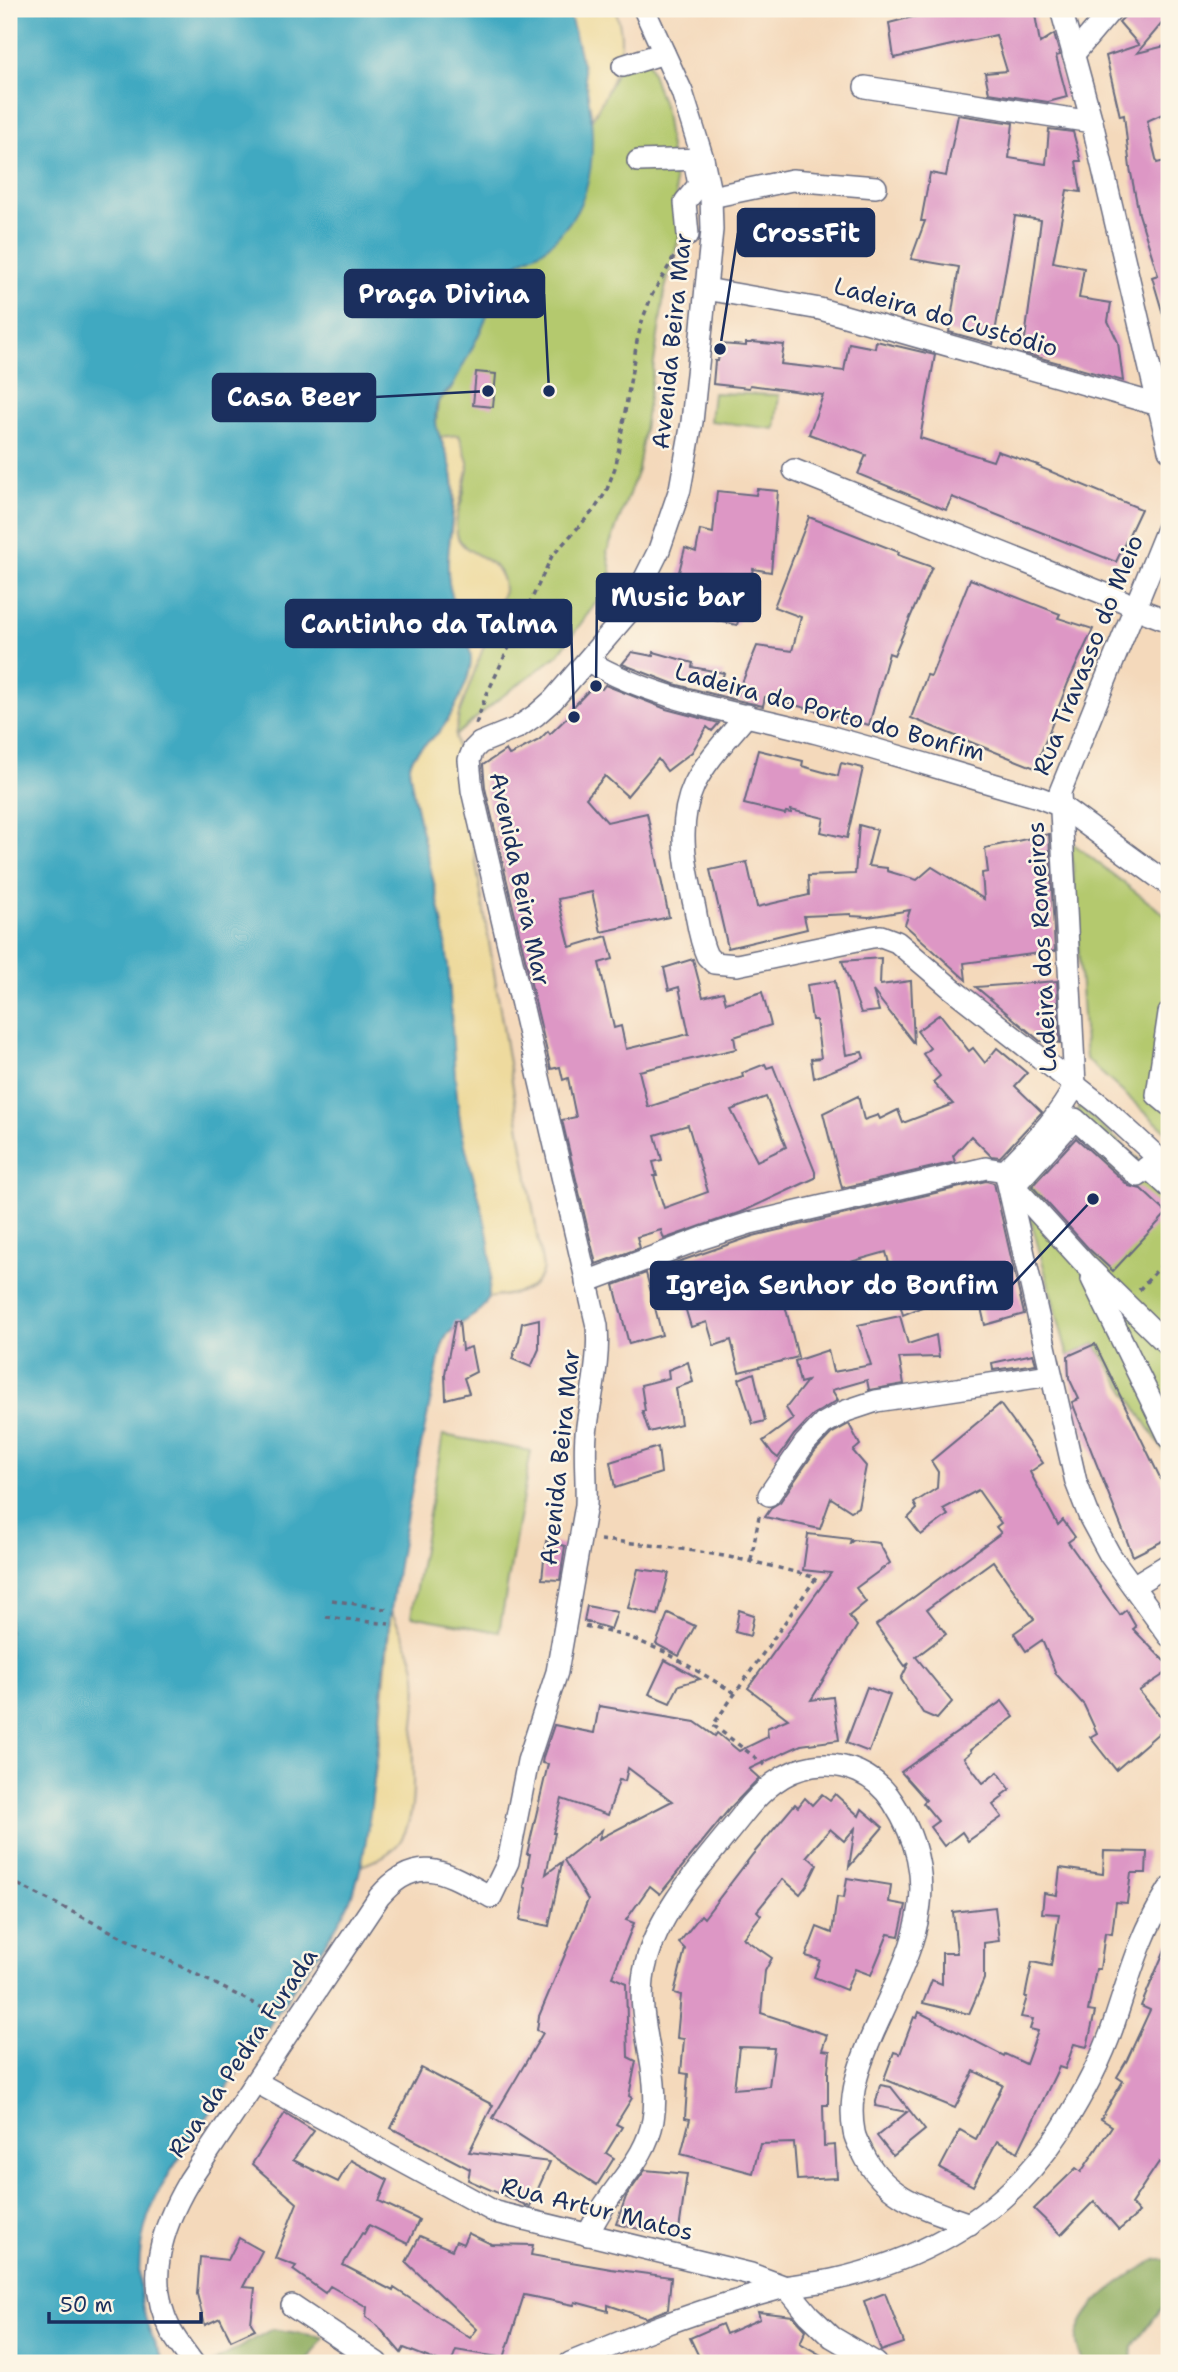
<svg xmlns="http://www.w3.org/2000/svg" width="1178" height="2372" font-family="'Shantell Sans',sans-serif">
  <style>
    .green { fill: #b4c96e; stroke: #687c66; stroke-width: 2 }
    .forest { fill: #8fad61; stroke: #556e60; stroke-width: 2 }
    .sand { fill: #eeda9e; stroke: #84847e; stroke-width: 2 }
    .water { fill: #41a9c1; stroke: #2e6c90; stroke-width: 2 }
    .building { fill: #dd97c5; fill-rule: evenodd }
    .lines { fill: none; stroke-linecap: round; stroke-linejoin: round }
    .minor-casing { stroke: #676a7f; stroke-width: 24 }
    .path { stroke: #676a7f; stroke-width: 3.5; stroke-dasharray: 5 5; stroke-linecap: butt }
    .minor { stroke: #fff; stroke-width: 21 }
    .labels { text-anchor: middle; dominant-baseline: central; stroke-width: 5; stroke-linejoin: round; paint-order: stroke }
    .street-label { font-size: 24px; fill: #1b2f5e; stroke: #fcf5e5 }
    .leader { fill: none; stroke: #1b2f5e; stroke-width: 2.5 }
    .callout-dot { fill: #1b2f5e; stroke: #fcf5e5; stroke-width: 2.5 }
    .callout { fill: #1b2f5e; stroke: #1b2f5e; stroke-width: 2.5 }
    .callout-label { font-size: 26px; text-anchor: middle; font-weight: bold; fill: #fff }
  </style>
  <rect width="100%" height="100%" fill="#fcf5e5"/>
  <filter id="ink" filterUnits="userSpaceOnUse"><feTurbulence type="fractalNoise" baseFrequency=".0143" numOctaves="2"/><feDisplacementMap in="SourceGraphic" scale="14" xChannelSelector="R" yChannelSelector="G"/><feConvolveMatrix kernelMatrix="1 2 1 2 8 2 1 2 1" color-interpolation-filters="sRGB"/></filter>
  <filter id="wash" filterUnits="userSpaceOnUse"><feTurbulence type="fractalNoise" baseFrequency=".00686" numOctaves="4" result="noise"/><feDisplacementMap in="SourceGraphic" scale="28" xChannelSelector="R" yChannelSelector="G"/><feGaussianBlur stdDeviation="1.57" result="paint"/><feColorMatrix in="noise" values="0 0 0 0 0 0 0 0 0 0 0 0 0 0 0 0 0 1.4 0 .05"/><feComposite in="paint" operator="in"/></filter>
  <g filter="url(#wash)">
    <rect width="100%" height="100%" fill="#f4d9bb"/>
    <g class="green">
      <path d="M568 9 579 50 592 118 614 78 622 55 642 44 665 111 681 230 665 289 638 470 607 552 613 579 558 655 496 701 455 736 459 714 504 590C503 554 471 562 459 539 451 525 460 509 463 496 466 484 467 463 464 451 463 446 460 441 459 435L440 437 436 426 438 402 452 388 458 374Z"/>
      <polygon points="713,393 779,395 775,429 710,421"/>
      <polygon points="1071,842 1169,918 1169,1134 1086,1059"/>
      <polygon points="1080,1107 1169,1187 1169,1459 1095,1344 1068,1356 1019,1176"/>
      <polygon points="443,1435 531,1451 499,1632 411,1616"/>
    </g>
    <g class="forest">
      <path d="M1157 2259H1169V2304L1163 2307 1133 2346 1132 2363H1083C1081 2355 1075 2345 1077 2337 1083 2302 1129 2275 1157 2259Z"/>
      <polygon points="272,2329 324,2337 305,2363 214,2362"/>
    </g>
    <g class="sand">
      <path d="M568 9H615C631 50 613 83 592 119L579 50Z"/>
      <path d="M459 435 468 462V469C465 487 453 518 457 534 461 558 503 553 504 590L459 714 455 736 543 1269C537 1294 508 1295 487 1298 496 1236 471 1186 461 1126 450 1065 453 1002 445 940 437 882 417 826 409 768 414 748 431 742 443 727 454 712 462 692 468 673 476 645 454 613 449 585 445 558 452 532 454 505 456 481 450 458 440 437Z"/>
      <path d="M391 1610C398 1628 410 1646 414 1664 420 1688 414 1715 413 1739 411 1773 419 1809 401 1840 392 1854 376 1860 361 1866L378 1755Z"/>
    </g>
    <path class="water" d="M9 9H568C585 72 614 172 565 228 559 236 551 244 543 250 532 257 514 262 507 272 494 289 490 311 481 330 473 348 463 364 455 382 451 390 442 394 438 402 428 426 449 450 452 473 458 510 444 546 449 583 453 608 470 635 471 660 471 679 451 718 439 732 427 744 413 750 409 768 417 827 438 885 446 945 453 1005 451 1067 461 1126 470 1179 502 1246 487 1299 481 1317 459 1321 448 1334 443 1340 442 1347 440 1354 423 1439 403 1524 391 1610 382 1675 379 1741 371 1806 366 1841 362 1878 345 1911 330 1939 309 1965 291 1992 262 2038 230 2082 200 2128 181 2156 159 2185 148 2217 132 2267 138 2319 165 2363H9Z"/>
    <g id="blocks">
      <g class="building">
        <polygon points="944,9 1034,9 1040,43 1054,34 1060,55 1056,56 1067,97 1048,102 989,93 985,73 1007,71 996,35 894,58 889,23"/>
        <polygon points="1132,9 1169,9 1169,15 1137,53 1169,45 1169,111 1147,121 1157,163 1169,160 1169,321 1165,321 1152,277 1158,275 1139,214 1130,168 1124,115 1120,116 1106,56 1139,45 1119,22"/>
        <polygon points="958,115 1013,123 1009,158 1046,164 1049,129 1073,132 1081,161 1076,161 1081,192 1067,190 1053,262 1084,268 1079,298 1111,303 1108,321 1118,342 1123,381 1023,353 1041,220 1015,216 993,344 949,332 959,267 911,259 925,221 921,221 930,173 946,176"/>
        <polygon points="876,341 935,355 920,438 993,461 997,451 1038,465 1037,466 1141,509 1116,562 952,497 946,510 858,474 866,455 809,434 823,395 750,385 749,388 713,384 715,361 718,361 721,344 746,346 746,343 751,343 752,342 784,345 781,364 844,371 849,343 875,348"/>
        <polygon points="476,372 496,374 493,407 473,405"/>
        <polygon points="757,489 778,491 771,572 753,569 737,625 705,618 671,590 672,576 678,576 685,548 696,552 700,530 713,533 717,491 756,495"/>
        <polygon points="809,517 899,552 898,555 932,567 894,655 889,653 869,725 765,697 763,706 732,699 674,684 622,664 632,652 653,656 654,652 693,663 692,667 724,673 719,689 737,695 757,646 792,651 801,617 774,607"/>
        <polygon points="970,579 1060,614 1058,618 1093,629 1068,683 1035,768 911,718 927,675 931,676"/>
        <path d="M596 683 602 689 605 685 666 709 719 723 712 731 707 727 692 752 667 771 658 759 627 796 605 776 586 798 607 822 647 813 669 917 601 932 592 892 558 899 570 947 607 936 613 959 599 963 614 1028 621 1026 626 1049 689 1034 679 987 669 990 664 968 693 959 703 997 723 992 726 1003 762 992 771 1025 734 1037 736 1049 639 1071 648 1107 743 1077 742 1073 765 1064 767 1068 773 1066 815 1172V1178L744 1211 664 1239 661 1230 637 1237 640 1248 596 1264 562 1120 576 1117 568 1078 563 1080 560 1067 551 1069 485 788 483 765 506 750 509 755 512 754 539 740 548 731 550 734 575 710 573 707ZM766 1097 786 1147 757 1161 731 1110ZM688 1125 708 1192 664 1208 654 1176H657L653 1162 662 1160 655 1135Z"/>
        <polygon points="758,750 803,761 802,766 838,776 841,763 863,768 847,838 821,832 824,818 791,810 791,813 786,812 785,814 744,804"/>
        <polygon points="859,825 877,830 868,866 887,868 887,871 917,880 932,867 984,899 982,873 988,872 985,848 1049,834 1055,951 964,963 966,980 905,925 910,910 869,917 851,916 851,914 804,916 807,929 728,948 710,870 747,862 757,907 809,895 808,876 855,874"/>
        <polygon points="881,958 880,985 911,981 914,1043 873,991 879,1011 861,1013 842,961"/>
        <polygon points="835,981 846,1055 862,1052 864,1058 814,1078 811,1059 821,1058 816,1020 812,1020 807,985"/>
        <polygon points="1057,981 1060,1043 1040,1041 976,987"/>
        <polygon points="940,1014 969,1051 973,1048 985,1063 997,1048 1027,1073 1015,1086 1042,1112 1000,1157 991,1156 971,1136 953,1156 955,1162 842,1188 823,1113 858,1096 864,1120 878,1115 880,1119 898,1110 903,1123 953,1104 933,1082 940,1076 923,1054 930,1048 917,1031"/>
        <polygon points="1076,1138 1129,1186 1141,1189 1167,1213 1113,1271 1089,1249 1032,1186"/>
        <polygon points="986,1181 994,1183 1024,1314 985,1325 973,1273 922,1286 927,1305 903,1315 886,1252 829,1268 837,1297 822,1301 815,1276 780,1285 798,1357 739,1372 731,1340 714,1346 707,1322 691,1327 672,1264 753,1236"/>
        <polygon points="646,1273 662,1335 629,1344 614,1285"/>
        <polygon points="900,1316 908,1344 936,1335 939,1357 899,1358 904,1384 869,1390 867,1380 832,1390 838,1400 813,1415 794,1435 778,1458 773,1454 763,1441 793,1419 786,1408 807,1381 800,1383 795,1361 828,1350 833,1372 871,1365 858,1325"/>
        <polygon points="539,1319 539,1349 531,1367 512,1359 519,1340 522,1323"/>
        <polygon points="455,1321 459,1321 462,1350 471,1347 476,1372 464,1378 469,1393 446,1399 445,1374"/>
        <polygon points="1095,1344 1169,1496 1169,1538 1133,1556 1072,1402 1079,1399 1069,1378 1068,1356"/>
        <polygon points="1033,1354 1036,1364 993,1370 992,1363"/>
        <polygon points="688,1362 693,1382 676,1388 681,1424 649,1432 642,1411 645,1411 641,1385 669,1378 668,1370"/>
        <polygon points="754,1373 765,1421 753,1424 739,1379"/>
        <polygon points="1000,1404 1043,1463 1030,1472 1058,1525 1063,1520 1075,1537 1068,1542 1120,1615 1126,1610 1136,1627 1133,1629 1169,1666 1169,1671 1139,1691 1168,1725 1116,1770 1090,1737 1097,1733 1084,1705 1056,1674 1042,1640 1026,1651 1014,1633 1034,1619 993,1561 927,1609 946,1634 916,1657 952,1702 937,1719 923,1713 901,1679 909,1663 905,1666 876,1625 1001,1533 996,1527 1001,1523 978,1490 943,1509 948,1515 921,1535 908,1518 917,1509 914,1503 937,1488 938,1472 931,1461"/>
        <polygon points="849,1424 860,1445 853,1451 866,1466 858,1507 851,1511 831,1498 820,1529 765,1517 772,1507 780,1502 815,1451 831,1434"/>
        <polygon points="658,1447 661,1473 615,1488 610,1462"/>
        <polygon points="808,1534 851,1539 850,1543 854,1540 879,1543 890,1563 856,1588 866,1602 849,1616 857,1626 811,1700 833,1697 839,1740 801,1745 749,1769 759,1778 730,1808 660,1894 650,1886 626,1920 634,1923 612,1977 626,1983 628,2057 636,2061 629,2096 632,2098 616,2124 622,2127 606,2153 614,2158 597,2185 493,2118 543,2033 537,2030 539,2016 588,1900 564,1860 602,1830 599,1839 672,1801 628,1768 625,1781 619,1780 608,1815 562,1799 553,1833 555,1833 546,1874 562,1862 549,1926 520,1920 526,1888 524,1887 530,1854 527,1854 548,1764 542,1763 543,1757 554,1725 594,1733 599,1706 695,1722 715,1736 717,1733 739,1751 768,1737 767,1728 788,1719 748,1688 831,1573 803,1570"/>
        <polygon points="546,1541 565,1546 560,1580 542,1579"/>
        <polygon points="638,1569 669,1573 658,1615 628,1608"/>
        <polygon points="587,1606 617,1612 611,1629 584,1621"/>
        <polygon points="739,1610 754,1615 750,1636 735,1632"/>
        <polygon points="668,1613 695,1626 679,1656 656,1644"/>
        <polygon points="665,1660 700,1679 679,1685 670,1703 649,1694"/>
        <polygon points="867,1687 890,1695 869,1752 846,1743"/>
        <polygon points="1002,1701 1014,1717 970,1750 971,1752 964,1758 983,1783 998,1772 1010,1789 1002,1795 1003,1797 993,1805 1002,1817 968,1841 962,1832 944,1846 930,1827 938,1821 923,1803 926,1800 901,1772"/>
        <path d="M822 1794 830 1800 835 1794 859 1816 862 1809 883 1827 849 1867 855 1828 844 1841 830 1829 807 1856 817 1865 807 1885 800 1894 783 1879 757 1911 761 1915 743 1938 772 1958 765 1971 761 2013 827 2035 822 2050 830 2051 828 2071V2105H823L824 2146 835 2145 837 2178 797 2180 794 2143 760 2144 753 2173 681 2154 690 2119 685 2118 688 2074 681 2073 684 2039 677 2038 681 1995 674 1993 685 1949 679 1943 701 1915 704 1918 753 1854 795 1804 798 1807 805 1798 812 1805ZM739 2047 774 2048 769 2086 734 2089Z"/>
        <polygon points="1104,1851 1147,1852 1146,1873 1131,1873 1127,1903 1116,1902 1112,1934 1105,1933 1100,1969 1096,1969 1088,2011 1095,2012 1087,2047 1074,2044 1065,2069 1059,2067 1018,2152 997,2141 973,2186 940,2168 960,2130 976,2139 1003,2085 974,2071 955,2108 884,2079 894,2052 900,2054 914,2017 917,2018 919,2012 1004,2056 1005,2054 1026,2064 1038,2031 1030,2029 1033,2019 1021,2017 1027,1997 1025,1997 1032,1962 1051,1966 1059,1914 1042,1913 1044,1893 1057,1895 1060,1868 1103,1874"/>
        <polygon points="847,1878 891,1885 889,1902 906,1905 899,1936 888,1934 871,1975 855,1969 846,1990 814,1977 820,1960 806,1956 817,1927 832,1933 837,1897 844,1898"/>
        <polygon points="995,1907 999,1941 984,1943 984,1979 969,2014 923,2003 932,1980 942,1984 942,1953 957,1953 953,1912"/>
        <polygon points="1169,1940 1169,2169 1159,2162 1131,2204 1139,2213 1119,2230 1094,2201 1061,2235 1034,2209 1076,2168 1081,2172 1112,2126 1101,2119 1123,2081 1117,2077 1127,2060 1150,2010 1141,2006"/>
        <polygon points="421,2068 493,2105 469,2152 550,2162 530,2207 468,2180 470,2169 391,2128"/>
        <polygon points="880,2085 891,2087 925,2130 893,2156 877,2136 907,2112 875,2106"/>
        <polygon points="285,2113 314,2131 293,2160 338,2182 351,2160 388,2180 379,2201 419,2220 408,2244 369,2225 364,2234 362,2233 343,2265 393,2291 394,2288 470,2338 477,2329 406,2262 420,2236 452,2250 456,2241 463,2244 468,2233 491,2244 533,2245 531,2255 611,2269 671,2277 668,2309 646,2318 608,2305 608,2311 575,2302 574,2305 524,2295 504,2358 456,2350 451,2363 442,2363 404,2348 401,2353 378,2326 366,2317 367,2307 330,2286 325,2293 293,2270 296,2266 275,2258 297,2203 252,2164"/>
        <polygon points="645,2170 687,2174 678,2237 616,2224 626,2197"/>
        <polygon points="239,2238 262,2251 243,2287 255,2288 251,2323 255,2329 231,2340 220,2318 205,2325 197,2294 200,2257 228,2260"/>
        <polygon points="885,2293 904,2343 881,2351 864,2301"/>
        <polygon points="758,2312 793,2316 806,2330 800,2343 835,2363 702,2363 690,2338 722,2324 726,2334 760,2319"/>
      </g>
    </g>
  </g>
  <g filter="url(#ink)">
    <use href="#blocks" fill-opacity="0" stroke="#676a7f" stroke-width="2"/>
    <g class="lines">
      <defs>
        <g id="minor">
          <polyline points="1061,9 1092,122 1169,450"/>
          <polyline points="1073,55 1112,9"/>
          <polyline points="623,66 664,53"/>
          <polyline points="865,87 1092,122"/>
          <polyline points="638,161 703,159"/>
          <polyline points="711,197 792,180 876,187"/>
          <polyline points="688,235 685,202 699,185 695,164"/>
          <polyline points="706,289 820,309 1169,408"/>
          <polyline points="794,470 1123,601 1135,608 1169,621"/>
          <path d="M588 661C656 701 741 713 817 733 891 753 964 776 1038 797L1061 806 1169 885"/>
          <path d="M747 715C728 738 707 759 694 785 676 824 686 869 695 909 698 925 700 941 707 956L714 963 737 965 872 937 881 936 897 942 951 988 1103 1107 1169 1168"/>
          <polyline points="1169,1013 1157,1095 1169,1105"/>
          <path d="M1005 1171C1031 1144 1058 1119 1075 1085L1060 792 1169 524"/>
          <polyline points="1005,1171 1076,1482 1090,1518 1110,1555 1169,1636"/>
          <polyline points="1169,1187 1147,1167 1138,1176 1075,1119 1014,1186 1085,1264 1169,1346"/>
          <polyline points="1092,1279 1169,1437"/>
          <polyline points="586,1282 703,1238 750,1223 986,1168 1005,1171"/>
          <polyline points="769,1495 805,1443 823,1424 846,1411 876,1401 1050,1375"/>
          <polyline points="1133,1586 1169,1564"/>
          <polyline points="256,2082 495,2212 751,2274 786,2287"/>
          <path d="M587 2235C594 2223 600 2211 608 2200 626 2173 647 2153 653 2120 662 2068 632 2015 646 1964 660 1907 708 1859 743 1814 762 1790 783 1771 813 1766 845 1761 876 1775 893 1802 948 1887 911 1949 874 2031 860 2063 847 2096 854 2132 855 2139 860 2147 863 2153 884 2198 927 2209 970 2224"/>
          <polyline points="786,2287 809,2315 832,2337 876,2363"/>
          <polyline points="292,2306 377,2363"/>
          <path d="M193 2363C186 2353 177 2342 171 2331 144 2279 162 2227 189 2181L379 1897C418 1851 447 1873 491 1897L508 1862 528 1761 557 1672 586 1505C587 1482 584 1458 586 1434 590 1398 600 1363 597 1326L472 790 469 760 473 750 480 743 517 728 536 715 553 700 627 614 659 550 680 489 692 422 712 230 711 197 703 159 682 92 644 9"/>
          <path d="M570 2363C625 2340 681 2316 739 2300 754 2296 769 2291 785 2287 800 2284 817 2283 832 2280 927 2259 1007 2213 1061 2130 1081 2098 1101 2062 1113 2026 1130 1975 1140 1935 1169 1889"/>
        </g>
      </defs>
      <use href="#minor" class="minor-casing"/>
      <g class="path">
        <polyline points="476,724 485,698 552,556 594,510 606,492 616,465 637,341 643,318 652,295 677,252"/>
        <polyline points="1139,1290 1169,1257"/>
        <path d="M600 1540C673 1546 745 1557 816 1578L713 1725 765 1765"/>
        <polyline points="751,1560 760,1511"/>
        <polyline points="332,1600 391,1610"/>
        <polyline points="326,1617 389,1624"/>
        <polyline points="585,1626 629,1637 665,1652 735,1693"/>
        <polyline points="9,1880 277,2015"/>
      </g>
      <use href="#minor" class="minor"/>
    </g>
  </g>
  <g class="labels">
    <g class="street-label">
      <text transform="translate(946 317) rotate(16)">Ladeira do Custódio</text>
      <text transform="translate(672 341) rotate(-84)">Avenida Beira Mar</text>
      <text transform="translate(1088 655) rotate(-68)">Rua Travasso do Meio</text>
      <text transform="translate(830 712) rotate(15)">Ladeira do Porto do Bonfim</text>
      <text transform="translate(520 879) rotate(78)">Avenida Beira Mar</text>
      <text transform="translate(1042 947) rotate(-93)">Ladeira dos Romeiros</text>
      <text transform="translate(560 1457) rotate(-84)">Avenida Beira Mar</text>
      <text transform="translate(243 2053) rotate(-56)">Rua da Pedra Furada</text>
      <text transform="translate(597 2209) rotate(14)">Rua Artur Matos</text>
    </g>
  </g>
  <path class="leader" d="M720 349L738 233M549 391L544 294M488 391L375 397M596 686L597 597M574 717L571 624M1093 1199L1012 1285"/>
  <g class="callout-dot">
    <circle cx="720" cy="349" r="7"/>
    <circle cx="549" cy="391" r="7"/>
    <circle cx="488" cy="391" r="7"/>
    <circle cx="596" cy="686" r="7"/>
    <circle cx="574" cy="717" r="7"/>
    <circle cx="1093" cy="1199" r="7"/>
  </g>
  <g class="callout">
    <rect x="738" y="209" width="136" height="47" rx="7"/>
    <rect x="345" y="270" width="199" height="47" rx="7"/>
    <rect x="213" y="374" width="162" height="47" rx="7"/>
    <rect x="597" y="574" width="163" height="47" rx="7"/>
    <rect x="286" y="600" width="285" height="47" rx="7"/>
    <rect x="651" y="1262" width="361" height="47" rx="7"/>
  </g>
  <g class="callout-label">
    <text x="806" y="242">CrossFit</text>
    <text x="444" y="303">Praça Divina</text>
    <text x="294" y="406">Casa Beer</text>
    <text x="678" y="606">Music bar</text>
    <text x="429" y="633">Cantinho da Talma</text>
    <text x="832" y="1294">Igreja Senhor do Bonfim</text>
  </g>
  <rect width="1178" height="2372" fill="none" stroke="#fcf5e5" stroke-width="35"/>
  <path d="M49 2312v10h152v-10" fill="none" stroke="#1b2f5e" stroke-width="3.5"/>
  <text x="60" y="2312" font-size="21" fill="#1b2f5e" stroke="#fcf5e5" stroke-width="5" paint-order="stroke">50 m</text>
</svg>
